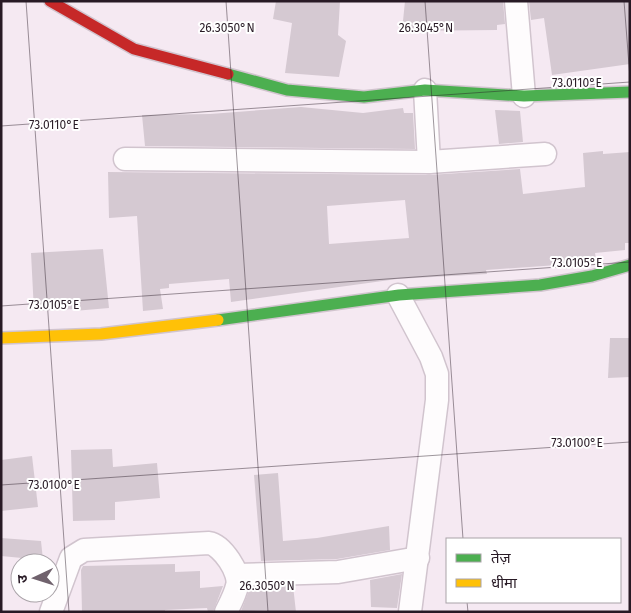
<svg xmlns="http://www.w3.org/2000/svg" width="631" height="613" font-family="'Fira Sans','Noto Sans Devanagari',sans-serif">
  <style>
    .building { fill: #d5c9d2; fill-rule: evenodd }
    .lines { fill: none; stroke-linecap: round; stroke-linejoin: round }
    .street-casing { stroke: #d1c4ce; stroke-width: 25 }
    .fast-casing { stroke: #d1c4ce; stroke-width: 14 }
    .slow-casing { stroke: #d1c4ce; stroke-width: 14 }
    .jam-casing { stroke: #d1c4ce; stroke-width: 14 }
    .street { stroke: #fefcfd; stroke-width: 22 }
    .fast { stroke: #4caf50; stroke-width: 11 }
    .slow { stroke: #ffc107; stroke-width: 11 }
    .jam { stroke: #c62828; stroke-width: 11 }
    .ticks { fill: none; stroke: #281a25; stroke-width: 1; stroke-opacity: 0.45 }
    .ticks-label { font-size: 12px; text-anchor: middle; fill: #281a25; stroke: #fff; stroke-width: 4; stroke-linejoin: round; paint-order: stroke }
  </style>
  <rect width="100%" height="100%" fill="#f5e9f2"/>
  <g class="building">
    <polygon points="276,1 340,1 338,35 346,41 339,77 285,73 292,23 273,19"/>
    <polygon points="405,1 503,1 505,24 497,25 497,30 402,31"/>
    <polygon points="529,1 630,1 630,64 552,75 544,18 531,20"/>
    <polygon points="301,107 363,113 403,108 404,113 413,113 415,149 145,146 142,115 210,114"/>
    <polygon points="495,110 520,111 523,142 499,144"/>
    <path d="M603 151V154L630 152V243H625V250L595 253 596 259 572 264 486 270 487 274 397 279 231 302 229 279 169 284V288L160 289 163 309 143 311 137 216 109 218 108 172 429 175 520 169 523 194 585 187 583 153ZM405 200 409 238 329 244 327 206Z"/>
    <polygon points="103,249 109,308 74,311 74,309 34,311 31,253"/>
    <polygon points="610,338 630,338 630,377 608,378"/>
    <polygon points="112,449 113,467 157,463 160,498 115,502 115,520 73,521 71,450"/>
    <polygon points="32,456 38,507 1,511 1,460"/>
    <polygon points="278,473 283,541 317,538 389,526 390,550 337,559 261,561 254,475"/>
    <polygon points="1,538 41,541 43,560 1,556"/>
    <polygon points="175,564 175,572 200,571 200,588 223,586 213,612 208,612 207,608 165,610 165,612 82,612 81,570 83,566"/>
    <polygon points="402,574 397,608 371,607 370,580"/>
    <polygon points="293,586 296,612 267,612 267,610 241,611 250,588"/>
  </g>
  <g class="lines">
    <defs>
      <g id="street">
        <polyline points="516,1 524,96"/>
        <polyline points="425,90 429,162"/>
        <polyline points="125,159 429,162 545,154"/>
        <polyline points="398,295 431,357 437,374 437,400 410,612"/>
        <polyline points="237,575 338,572 418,558"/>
        <path d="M51 612 71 558 84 550 209 543C222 545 241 573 237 586 235 595 230 604 226 612"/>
      </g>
      <g id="fast">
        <polyline points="228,74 287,90 364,97 425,90 524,96 630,92"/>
        <polyline points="218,320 399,295 540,285 592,276 630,265"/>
      </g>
      <polyline id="slow" points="1,338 101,334 218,320"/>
      <polyline id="jam" points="50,1 134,49 228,74"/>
    </defs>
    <use href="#street" class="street-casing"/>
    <use href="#fast" class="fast-casing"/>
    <use href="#slow" class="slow-casing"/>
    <use href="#jam" class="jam-casing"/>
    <use href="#street" class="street"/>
    <use href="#fast" class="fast"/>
    <use href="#slow" class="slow"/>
    <use href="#jam" class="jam"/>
  </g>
  <path class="ticks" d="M26 1 69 612M226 1 268 612M425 1 463 539M624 1 630 78M1 126 630 82M1 306 630 262M1 485 630 442M467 602 468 612"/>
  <g class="ticks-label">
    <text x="227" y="32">26.3050°N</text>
    <text x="426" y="32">26.3045°N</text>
    <text x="577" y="87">73.0110°E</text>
    <text x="54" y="129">73.0110°E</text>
    <text x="577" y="267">73.0105°E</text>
    <text x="54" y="309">73.0105°E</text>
    <text x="577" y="447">73.0100°E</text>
    <text x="54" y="489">73.0100°E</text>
    <text x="267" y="590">26.3050°N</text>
  </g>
  <rect width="631" height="613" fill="none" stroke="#281a25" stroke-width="5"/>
  <rect x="446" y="538" width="175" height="65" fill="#ffffff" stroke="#a9a3a8"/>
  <rect x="456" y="554" width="25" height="8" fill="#4caf50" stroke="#a9a3a8"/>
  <text x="491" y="563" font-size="15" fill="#281a25">तेज़</text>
  <rect x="456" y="579" width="25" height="8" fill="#ffc107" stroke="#a9a3a8"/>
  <text x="491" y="588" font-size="15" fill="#281a25">धीमा</text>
  <g transform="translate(35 578) rotate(266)"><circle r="24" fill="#ffffff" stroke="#a9a3a8"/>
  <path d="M0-4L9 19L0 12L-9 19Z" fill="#70626d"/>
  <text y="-8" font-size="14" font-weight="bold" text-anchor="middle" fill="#281a25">उ</text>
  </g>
</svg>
